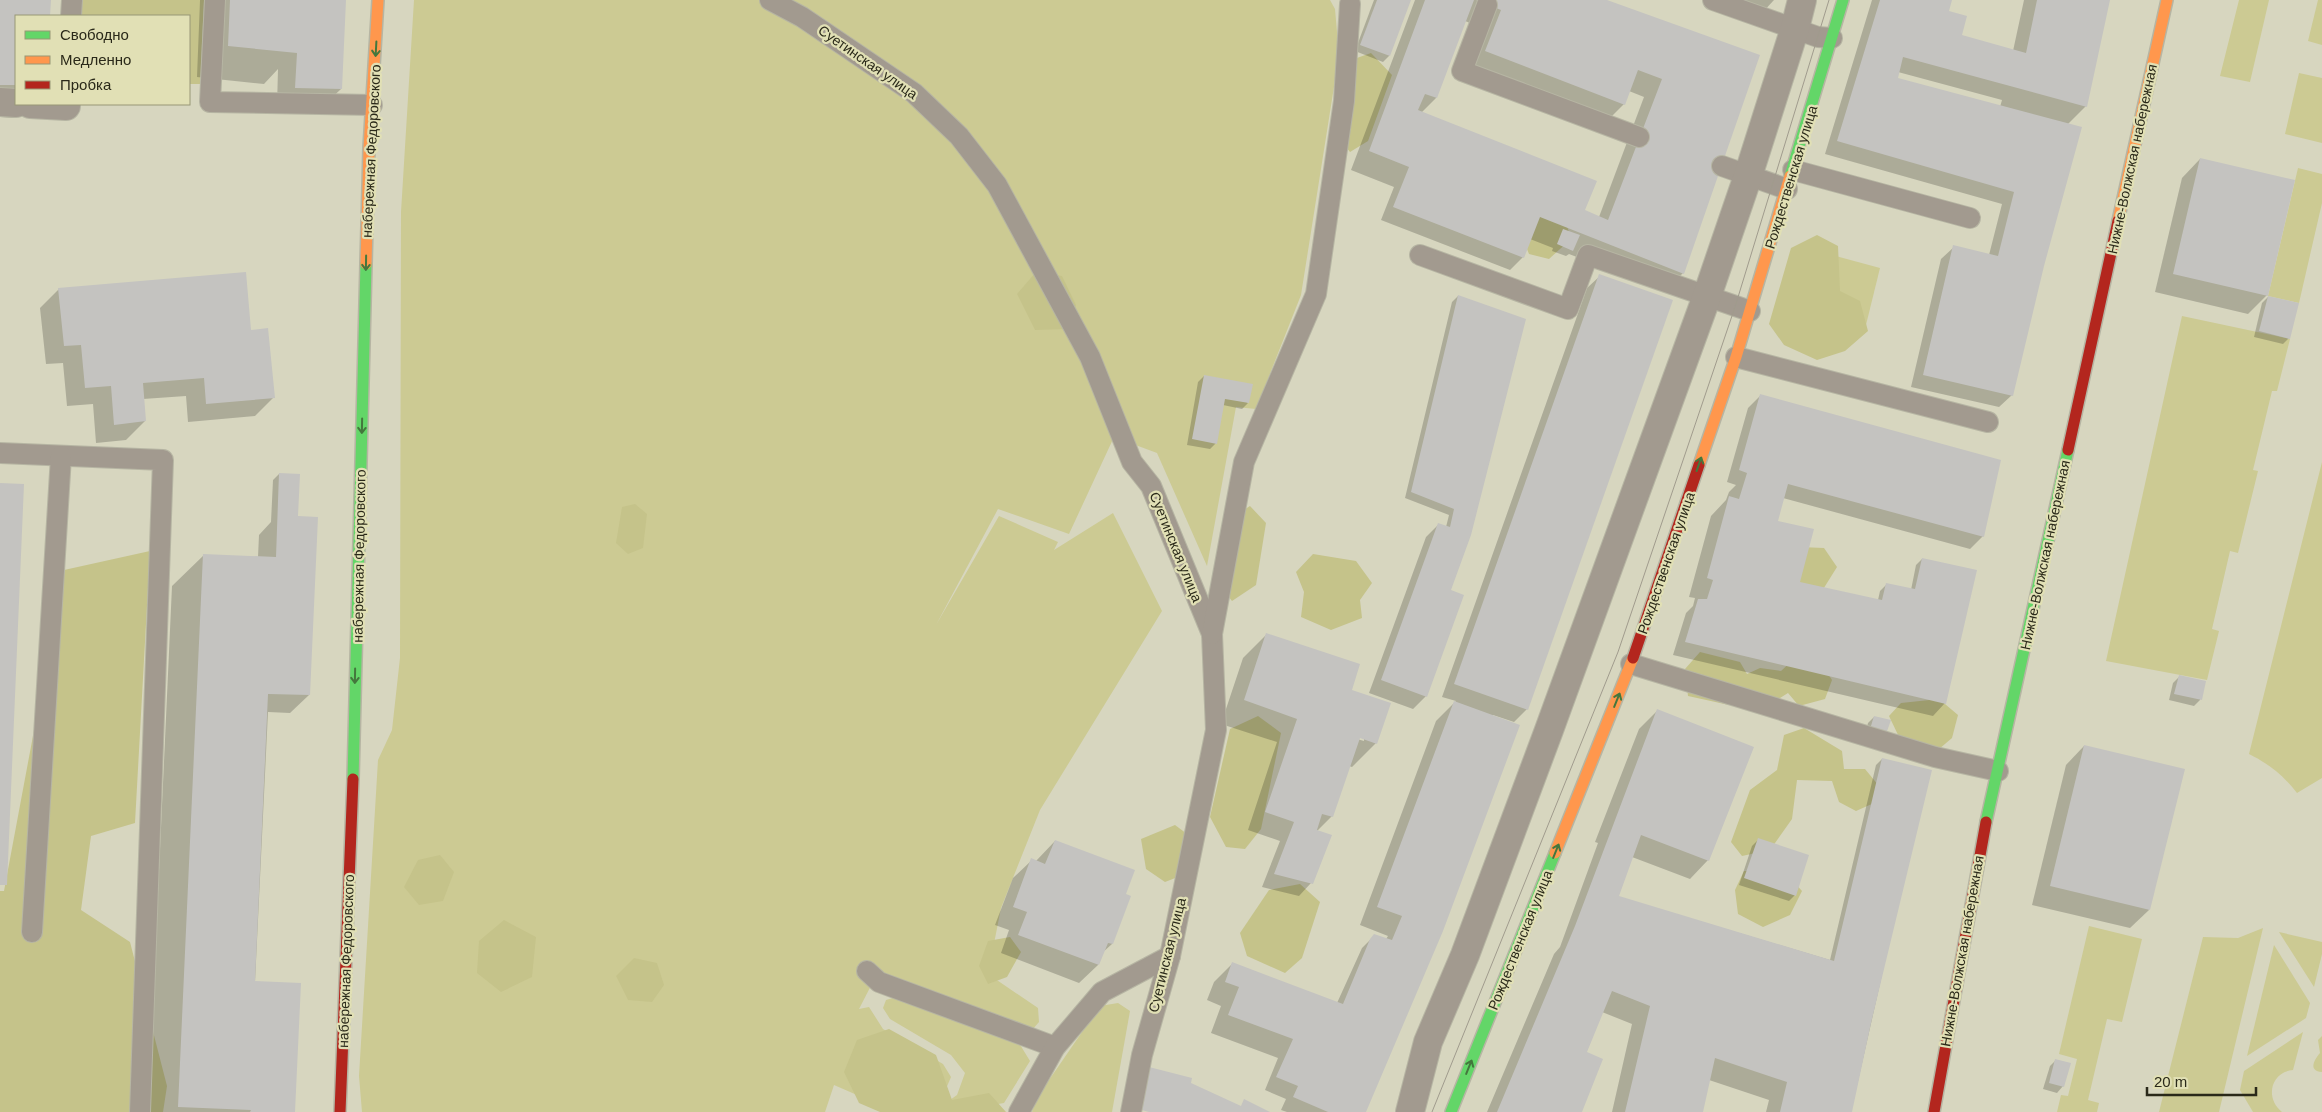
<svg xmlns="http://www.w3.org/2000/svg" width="2322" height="1112" font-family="Helvetica,sans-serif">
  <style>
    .green { fill: #ccca93 }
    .forest { fill: #c5c38a }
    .shadow { fill: #0003; fill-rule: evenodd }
    .building { fill: #c4c3c0 }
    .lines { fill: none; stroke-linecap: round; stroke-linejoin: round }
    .lane-casing { stroke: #b6b5a3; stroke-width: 22 }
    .street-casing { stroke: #b6b5a3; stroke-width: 30 }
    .fast-casing { stroke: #b6b5a3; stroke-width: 14 }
    .slow-casing { stroke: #b6b5a3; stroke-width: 14 }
    .jam-casing { stroke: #b6b5a3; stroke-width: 14 }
    .lane { stroke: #a29a8f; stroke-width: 20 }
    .street { stroke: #a29a8f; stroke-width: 28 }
    .fast { stroke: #63d668; stroke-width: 11 }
    .slow { stroke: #ff974d; stroke-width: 11 }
    .jam { stroke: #b3261e; stroke-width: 11 }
    .tram { stroke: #a09b8d; stroke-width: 1 }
    .oneway { stroke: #44773d }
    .labels { text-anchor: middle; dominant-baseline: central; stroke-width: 4.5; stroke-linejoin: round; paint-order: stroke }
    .street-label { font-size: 14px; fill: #2a2919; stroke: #e1e0b5 }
  </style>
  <rect width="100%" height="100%" fill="#d7d6bf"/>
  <g class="green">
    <polygon points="414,0 1330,0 1335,9 1339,55 1301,295 1256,409 1236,407 1207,566 1157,453 1114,437 1069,534 998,509 936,625 999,516 1058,542 1054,550 1113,513 1162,611 1040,810 1001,908 988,974 1038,1008 1039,1022 1032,1030 877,974 859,1009 869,1007 883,1029 943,1064 951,1077 945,1091 857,1095 834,1085 825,1112 362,1112 359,1076 378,760 392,730 400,658 401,212"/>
    <polygon points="2239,0 2269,0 2250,82 2220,76"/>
    <polygon points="2318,0 2322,0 2322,45 2308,41"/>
    <polygon points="2299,73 2322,78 2322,143 2285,134"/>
    <polygon points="2298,168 2322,174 2322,203 2299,303 2268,296"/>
    <polygon points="1832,255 1880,268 1864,333 1815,320"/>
    <polygon points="2182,316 2290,339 2277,391 2272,391 2253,470 2258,471 2238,553 2230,551 2212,629 2219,631 2207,680 2106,661"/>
    <path d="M2322 462V778L2297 793C2283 775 2269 764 2249 754Z"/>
    <polygon points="2089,926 2142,939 2122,1022 2107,1019 2088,1100 2099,1103 2097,1112 2057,1112 2061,1095 2068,1096 2077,1059 2059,1054"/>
    <polygon points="2263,928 2219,1112 2159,1112 2203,937 2238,938"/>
    <polygon points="2279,932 2322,942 2322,954 2314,987"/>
    <polygon points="2274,945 2310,1003 2306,1018 2247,1056"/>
    <polygon points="896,997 1019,1043 1030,1061 1004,1103 950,1112 940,1107 957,1095 965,1073 951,1055 890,1019 883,1008 886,1000"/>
    <polygon points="1118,1003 1130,1011 1112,1112 1032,1112 1038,1096 1100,1006"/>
    <path d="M2303 1032 2293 1070C2270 1072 2265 1099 2282 1112H2253L2240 1090 2244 1071Z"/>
    <path d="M2322 1036V1072C2308 1071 2314 1060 2320 1053L2318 1040Z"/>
  </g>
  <g class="forest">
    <polygon points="75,0 204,0 200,84 189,84 189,16 75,16"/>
    <polygon points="1371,53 1392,75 1368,141 1350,152 1335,133 1356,85 1354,59"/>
    <polygon points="1538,209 1564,216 1571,239 1549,259 1529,254 1520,231"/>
    <polygon points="1817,235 1838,246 1840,291 1860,301 1868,331 1845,351 1817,360 1784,345 1769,324 1791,248"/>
    <polygon points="1036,272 1062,276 1076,305 1067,329 1035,330 1017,294"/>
    <polygon points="635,504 647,514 643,548 628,554 616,543 622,507"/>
    <polygon points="1250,506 1266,523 1256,585 1232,601 1217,582 1231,518"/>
    <polygon points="1800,547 1824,548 1837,567 1822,591 1792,588"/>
    <polygon points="150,551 135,823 91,836 81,910 130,942 167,1086 163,1112 0,1112 0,891 4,891 64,570"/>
    <polygon points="1313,554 1356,561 1372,583 1360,600 1362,618 1331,630 1301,617 1304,592 1296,572"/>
    <polygon points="1700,652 1740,662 1747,674 1760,668 1781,671 1796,657 1823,666 1832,680 1825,699 1799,706 1788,693 1775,701 1761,701 1748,689 1729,705 1688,696 1685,669"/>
    <polygon points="1939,699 1958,715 1952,738 1939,749 1900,739 1889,716 1901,703"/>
    <polygon points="1258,716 1281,733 1261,829 1245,849 1226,847 1210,817 1230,729"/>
    <polygon points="1804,728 1842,751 1844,769 1865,769 1879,786 1874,803 1856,811 1839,802 1832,781 1797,780 1792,819 1770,850 1742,856 1731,842 1750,790 1777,770 1784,735"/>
    <polygon points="1175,825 1199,843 1193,871 1165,882 1146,869 1141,839"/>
    <polygon points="440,855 454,872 443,901 419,905 404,887 418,860"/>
    <polygon points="1783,870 1802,891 1790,915 1763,927 1738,914 1735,890 1744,871"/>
    <polygon points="1300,884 1320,902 1302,958 1285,973 1247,956 1240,933 1269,890"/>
    <polygon points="504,920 536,937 532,977 501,992 477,973 479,941"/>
    <polygon points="1010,937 1021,952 1007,977 988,984 979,966 988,941"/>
    <polygon points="634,958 657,963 664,985 652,1002 628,1000 616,976"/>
    <polygon points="889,1029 936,1055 952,1100 989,1093 1006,1112 880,1112 859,1103 844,1072 857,1040"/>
  </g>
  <g class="shadow">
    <polygon points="0,0 49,0 48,16 16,16 16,104 28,104 14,118 0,117"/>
    <polygon points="200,0 344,0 341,89 322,107 277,106 278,69 264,84 197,77"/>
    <polygon points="1374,0 1409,0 1389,56 1383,62 1355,51"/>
    <path d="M1415 0H1603L1758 56 1683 273 1665 291 1569 254 1566 256 1552 251 1553 248 1530 239 1523 257 1510 270 1381 220 1394 187 1351 170ZM1465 21 1483 28 1467 70 1606 122 1624 104 1629 91 1644 97 1599 217 1583 211 1421 113 1436 98Z"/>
    <polygon points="1726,0 1774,0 1762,13"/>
    <path d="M1872 0H1951L1947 12 1961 36 2013 51 2024 0H2109L2086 106 2067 125 2043 266 2012 395 1999 407 1911 387 1941 259 1954 247 1989 255 2002 204 1825 154ZM1898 72 2002 100 2000 107 1896 79Z"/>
    <polygon points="2200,159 2267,295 2248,314 2155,292 2182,178"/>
    <polygon points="1600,276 1527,709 1514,722 1493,715 1365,1112 1287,1112 1281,1110 1286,1099 1265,1090 1278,1058 1211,1033 1221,1006 1207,1000 1214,982 1232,964 1337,1003 1362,948 1374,936 1386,939 1388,936 1360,925 1436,721 1456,701 1442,697 1587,288"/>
    <polygon points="59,289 250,332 273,398 255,416 188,422 186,396 143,399 145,421 126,440 96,443 93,404 67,406 63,363 46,364 40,308"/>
    <polygon points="1458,296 1525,320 1449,591 1426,696 1413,709 1369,693 1426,537 1439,524 1446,527 1449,515 1405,498 1452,302"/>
    <polygon points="2268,297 2289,338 2283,344 2254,337 2262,303"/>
    <polygon points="1204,376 1248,403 1242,409 1223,405 1216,443 1210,449 1187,445 1198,382"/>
    <polygon points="1760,396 1983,536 1970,549 1783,498 1776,522 1798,583 1878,600 1880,591 1886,585 1911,590 1916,565 1922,559 1945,703 1933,716 1673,655 1686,613 1693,606 1695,598 1689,597 1711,516 1726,500 1729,492 1736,485 1727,482 1748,408"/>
    <polygon points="279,474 297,517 309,695 290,713 268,712 255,982 294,1112 148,1112 172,586 204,555 258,557 259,535 271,522 273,480"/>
    <path d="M1267 634 1350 691 1376 743 1352 767 1349 766 1332 816 1317 831 1311 883 1299 896 1262 887 1280 841 1248 830 1277 742 1221 724 1243 658ZM1359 737 1364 738V741L1357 739Z"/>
    <polygon points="2179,677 2204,682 2200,700 2194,706 2169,700 2173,683"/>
    <polygon points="1658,710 1708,860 1690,879 1632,857 1618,897 1830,960 1876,765 1882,759 1882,975 1851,1112 1766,1112 1769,1100 1709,1080 1701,1112 1612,1112 1632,1024 1602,1012 1586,1053 1580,1112 1487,1112 1554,954 1560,947 1598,843 1595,842 1639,729"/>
    <polygon points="1874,717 1879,739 1865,735 1868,723"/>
    <polygon points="2084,746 2149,910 2130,928 2032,905 2066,765"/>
    <polygon points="1758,840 1795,895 1789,901 1739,885 1752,846"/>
    <polygon points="1055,841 1125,895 1112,944 1102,953 1098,965 1079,983 1001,953 1009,930 995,925 1013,878 1032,860 1036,861"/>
    <polygon points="2056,1060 2063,1086 2057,1093 2043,1089 2050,1066"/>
  </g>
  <g class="building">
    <polygon points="0,0 51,0 50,16 16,16 16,85 0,85"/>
    <polygon points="230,0 346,0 342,89 295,88 297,53 228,46"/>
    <polygon points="1377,0 1411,0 1390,56 1360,45"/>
    <polygon points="1425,0 1474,0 1437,98 1425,94 1418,110 1597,181 1585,210 1608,220 1662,79 1638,70 1625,105 1485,51 1501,10 1476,0 1607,0 1760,55 1684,274 1540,217 1524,258 1393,207 1409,167 1369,151"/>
    <polygon points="1880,0 1952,0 1949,11 1967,16 1962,35 2026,53 2037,0 2110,0 2087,107 1903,57 1898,78 2082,127 2044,266 2013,396 1923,375 1953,245 1998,256 2014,192 1837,141"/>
    <polygon points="2200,158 2295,180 2268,296 2173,274"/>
    <polygon points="1563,229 1580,235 1573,251 1557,244"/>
    <polygon points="246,272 251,330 268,328 275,398 206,404 204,378 143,383 146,421 114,425 111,386 85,388 81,345 64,346 58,288"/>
    <polygon points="1599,274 1673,300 1528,710 1454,684"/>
    <polygon points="1458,295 1526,319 1471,535 1451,590 1464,595 1427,697 1381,680 1438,523 1450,527 1454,509 1411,492"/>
    <polygon points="2268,296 2299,303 2290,339 2259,331"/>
    <polygon points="1204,375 1253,384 1249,403 1225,399 1217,444 1192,439"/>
    <polygon points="1760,394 2001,460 1984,537 1788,484 1778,521 1814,529 1800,582 1882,600 1886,583 1915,589 1922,558 1977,570 1946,704 1685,642 1698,599 1707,599 1713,580 1707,578 1729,496 1739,499 1747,473 1739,470"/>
    <polygon points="279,473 300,474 298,516 318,517 310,695 268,694 255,981 301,983 295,1112 250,1112 251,1110 178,1107 203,554 276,557"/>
    <polygon points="0,483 24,484 7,885 0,885"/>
    <polygon points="1266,633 1360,664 1352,690 1391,703 1377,744 1360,738 1333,817 1322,814 1317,830 1332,835 1313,884 1274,874 1294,822 1265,812 1297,719 1244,700"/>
    <polygon points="2179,675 2206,681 2202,700 2174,694"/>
    <polygon points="1454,701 1520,725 1443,931 1366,1112 1328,1112 1293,1097 1298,1086 1276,1077 1293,1039 1228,1015 1239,987 1225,982 1232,962 1343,1004 1370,939 1374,934 1392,940 1402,916 1377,907"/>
    <polygon points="1657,709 1754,747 1709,861 1641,835 1619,896 1834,961 1882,758 1932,770 1871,1023 1852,1112 1780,1112 1787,1082 1715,1058 1703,1112 1625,1112 1650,1006 1612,991 1587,1052 1603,1059 1582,1112 1497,1112 1575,926"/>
    <polygon points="1874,716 1891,720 1886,734 1870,729"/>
    <polygon points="2084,745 2185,769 2150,910 2050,886"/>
    <polygon points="1758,838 1809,855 1796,896 1744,878"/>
    <polygon points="1055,840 1135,870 1126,894 1131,896 1113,944 1108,943 1099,965 1018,935 1027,912 1013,907 1031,858 1045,864"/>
    <polygon points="2055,1059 2071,1063 2064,1087 2049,1083"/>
    <polygon points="1149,1067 1192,1078 1191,1083 1241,1106 1244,1099 1270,1112 1149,1112 1138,1109"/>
  </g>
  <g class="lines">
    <defs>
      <g id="lane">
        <polyline points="215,0 210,102 372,105"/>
        <polyline points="770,0 802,17 914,93 959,136 997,185 1090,357 1132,462 1151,486 1212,634 1216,730 1170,956 1142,1055 1131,1112"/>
        <polyline points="1713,0 1818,37 1832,38"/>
        <polyline points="1487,5 1462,71 1639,137"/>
        <polyline points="71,16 72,0"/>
        <polyline points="1722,166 1787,189"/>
        <polyline points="1793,170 1970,218"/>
        <polyline points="1420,255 1568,309 1588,255 1750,311"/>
        <polyline points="1736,357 1988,422"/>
        <polyline points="0,453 163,460 140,1112"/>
        <polyline points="1212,634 1244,462 1316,294 1344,101 1350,4"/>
        <polyline points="1631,664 1935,757 1998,771"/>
        <polyline points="32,932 61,456"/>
        <polyline points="867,971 879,982 1055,1047"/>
        <polyline points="1019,1112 1055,1047 1102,992 1170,956"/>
      </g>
      <g id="street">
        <polyline points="0,102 16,103"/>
        <polyline points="30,104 66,106"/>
        <polyline points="1410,1112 1428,1042 1465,955 1549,730 1707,296 1748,176 1795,28 1802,0"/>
      </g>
      <g id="fast">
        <polyline points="1790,176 1843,0"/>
        <polyline points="353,779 366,264"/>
        <polyline points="1986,822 2068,450"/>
        <polyline points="1451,1112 1555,853"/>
      </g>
      <g id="slow">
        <polyline points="2118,221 2167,0"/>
        <polyline points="366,264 369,148 378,0"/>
        <polyline points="1699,465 1736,357 1790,176"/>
        <polyline points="1555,853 1633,658"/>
      </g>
      <g id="jam">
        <polyline points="2068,450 2118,221"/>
        <polyline points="1633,658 1699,465"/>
        <polyline points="340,1112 353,779"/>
        <polyline points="1934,1112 1986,822"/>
      </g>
    </defs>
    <use href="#lane" class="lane-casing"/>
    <use href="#street" class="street-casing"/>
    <use href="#fast" class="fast-casing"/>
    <use href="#slow" class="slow-casing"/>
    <use href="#jam" class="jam-casing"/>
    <use href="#lane" class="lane"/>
    <use href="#street" class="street"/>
    <use href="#fast" class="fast"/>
    <use href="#slow" class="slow"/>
    <use href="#jam" class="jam"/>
    <polyline class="tram" points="1432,1112 1618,652 1735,307 1829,0"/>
  </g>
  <defs><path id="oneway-shaft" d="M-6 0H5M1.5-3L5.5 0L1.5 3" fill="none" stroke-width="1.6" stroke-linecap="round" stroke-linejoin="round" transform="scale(1.25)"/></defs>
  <g class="oneway">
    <use href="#oneway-shaft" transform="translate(376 49) rotate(93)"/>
    <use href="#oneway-shaft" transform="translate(366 263) rotate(91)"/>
    <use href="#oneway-shaft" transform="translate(362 426) rotate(91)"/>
    <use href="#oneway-shaft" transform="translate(1699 464) rotate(-71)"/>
    <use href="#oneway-shaft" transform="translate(355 676) rotate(91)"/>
    <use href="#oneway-shaft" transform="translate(1617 700) rotate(-68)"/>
    <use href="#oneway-shaft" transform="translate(1556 851) rotate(-68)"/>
    <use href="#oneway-shaft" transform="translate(1469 1067) rotate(-68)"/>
  </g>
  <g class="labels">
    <g class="street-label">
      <text transform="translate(868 62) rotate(35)">Суетинская улица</text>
      <text transform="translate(371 151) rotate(-87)">набережная Федоровского</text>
      <text transform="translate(2132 159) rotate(-78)">Нижне-Волжская набережная</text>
      <text transform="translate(1791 177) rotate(-73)">Рождественская улица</text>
      <text transform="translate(1176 547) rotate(68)">Суетинская улица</text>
      <text transform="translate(2045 555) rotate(-78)">Нижне-Волжская набережная</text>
      <text transform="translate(359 556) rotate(-89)">набережная Федоровского</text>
      <text transform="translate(1666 563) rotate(-71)">Рождественская улица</text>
      <text transform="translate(1520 940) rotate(-68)">Рождественская улица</text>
      <text transform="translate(1962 951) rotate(-80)">Нижне-Волжская набережная</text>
      <text transform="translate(1167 955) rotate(-76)">Суетинская улица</text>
      <text transform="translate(346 961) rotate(-88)">набережная Федоровского</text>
    </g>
  </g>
  <rect x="15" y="15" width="175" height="90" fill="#e1e0b5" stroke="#989777"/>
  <rect x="25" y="31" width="25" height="8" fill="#63d668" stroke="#989777"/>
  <text x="60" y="40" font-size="15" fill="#2a2919">Свободно</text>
  <rect x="25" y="56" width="25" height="8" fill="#ff974d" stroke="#989777"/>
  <text x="60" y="65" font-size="15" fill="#2a2919">Медленно</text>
  <rect x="25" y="81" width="25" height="8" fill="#b3261e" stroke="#989777"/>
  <text x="60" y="90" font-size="15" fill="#2a2919">Пробка</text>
  <path d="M2147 1087v8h109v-8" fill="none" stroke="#2a2919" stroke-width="2.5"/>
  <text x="2154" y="1087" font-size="15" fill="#2a2919" stroke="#e1e0b5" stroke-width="4" paint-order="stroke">20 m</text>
</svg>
